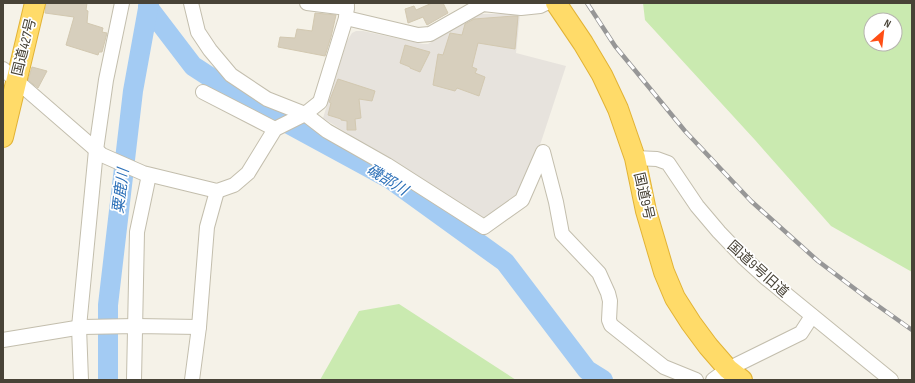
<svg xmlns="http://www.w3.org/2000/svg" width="915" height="383" font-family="'Sofia Sans Condensed','Noto Sans JP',sans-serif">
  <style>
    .industrial { fill: #e7e3dd }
    .green { fill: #caeab0; fill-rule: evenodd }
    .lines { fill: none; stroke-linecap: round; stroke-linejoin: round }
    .river { stroke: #a3cbf3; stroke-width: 20 }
    .building { fill: #d7cfbd; stroke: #d2c8b0 }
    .minor-casing { stroke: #c3bead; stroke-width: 16 }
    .highway-casing { stroke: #e2b335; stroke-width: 22 }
    .minor { stroke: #fff; stroke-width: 14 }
    .highway { stroke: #ffdb69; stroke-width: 20 }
    .rail-casing { stroke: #979797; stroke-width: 4.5 }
    .rail { stroke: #fff; stroke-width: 3; stroke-dasharray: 9; stroke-linecap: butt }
    .labels { text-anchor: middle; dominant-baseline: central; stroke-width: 3.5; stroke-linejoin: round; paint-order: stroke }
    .street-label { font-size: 14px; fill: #484337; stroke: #fff }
    .water-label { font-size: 15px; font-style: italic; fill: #2c70b8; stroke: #fff }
  </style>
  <rect width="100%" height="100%" fill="#f5f2e8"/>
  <polygon class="industrial" points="479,14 520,14 516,53 566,66 541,142 516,196 486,218 482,219 323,118 347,41 352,33 356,31 363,31 423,44 428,44 474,15"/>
  <g class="green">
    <path d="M643 3H912V272L831 226 755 140 645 20ZM871 20H895V44H871Z"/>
    <polygon points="399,304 516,380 320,380 359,311"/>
  </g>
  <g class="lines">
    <g class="river">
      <polyline points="148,7 193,66 250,103 390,179 505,262 587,370 603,380"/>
      <polyline points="108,380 108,305 133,91 149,3"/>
    </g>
  </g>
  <g class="building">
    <polygon points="46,3 87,3 86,10 88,11 87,23 103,28 102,32 107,33 102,52 99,52 98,55 66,45 74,17 45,13"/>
    <polygon points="432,3 443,3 448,13 427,25 423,17 408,23 405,9 414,6 416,10"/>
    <polygon points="315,13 336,15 331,37 325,56 278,47 280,37 295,38 297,29 312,31"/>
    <polygon points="514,16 518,16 515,49 478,43 472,67 477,69 475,73 485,77 479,96 457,88 455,91 433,85 438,54 443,55 450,33 462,35 465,24 474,19"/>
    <polygon points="405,45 430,52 420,72 410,68 410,67 400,63"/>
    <polygon points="32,67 47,71 38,88 28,80"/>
    <polygon points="338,79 375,91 372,101 359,99 361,118 355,119 356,130 347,130 347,121 341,120 341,119 328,115 331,103 329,102"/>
  </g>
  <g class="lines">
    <defs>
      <g id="minor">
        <polyline points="191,3 198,32 210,50 231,75 267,99 305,114 327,131 387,165 484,227 522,200 543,152 556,202 562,234 599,273 608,293 610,301 609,320 611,325 664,367 696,380"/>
        <polyline points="307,3 347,8"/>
        <polyline points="346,18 418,35 430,34 483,4 521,8 540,6 546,3"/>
        <polyline points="3,69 102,155 143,173 217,191 234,185 248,173 275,129 305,114 320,102 346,18 347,3"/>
        <polyline points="203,92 275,129"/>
        <polyline points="635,158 657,159 668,163 697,206 719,232 743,257 766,278 891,380"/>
        <polyline points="3,340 82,327 136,326 199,327"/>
        <polyline points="81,380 79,327 96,150 106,80 122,3"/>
        <polyline points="134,380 137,232 149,175"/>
        <polyline points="192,380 199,327 207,227 217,191"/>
        <polyline points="713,380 728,369 801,333 812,316"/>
      </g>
      <g id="highway">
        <polyline points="556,3 583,43 602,75 618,109 635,158 646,211 664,272 675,298 691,323 708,346 728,369 742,380"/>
        <polyline points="3,137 35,3"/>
      </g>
    </defs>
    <use href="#minor" class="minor-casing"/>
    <use href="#highway" class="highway-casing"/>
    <use href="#minor" class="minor"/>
    <use href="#highway" class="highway"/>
    <defs>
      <polyline id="rail" points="587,3 615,46 685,131 751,201 818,261 867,298 912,330"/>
    </defs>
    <use href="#rail" class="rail-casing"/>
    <use href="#rail" class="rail"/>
  </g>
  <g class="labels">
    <g class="street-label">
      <text transform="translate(24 47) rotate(-76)">国道427号</text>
      <text transform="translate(644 196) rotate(77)">国道9号</text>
      <text transform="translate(758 269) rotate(42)">国道9号旧道</text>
    </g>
    <g class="water-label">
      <text transform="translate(387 180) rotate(32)">磯部川</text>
      <text transform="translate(121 191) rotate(-83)">粟鹿川</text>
    </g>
  </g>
  <rect width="915" height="383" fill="none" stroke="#484337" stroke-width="8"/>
  <g transform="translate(883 32) rotate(28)"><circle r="19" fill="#ffffff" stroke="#b6b4af"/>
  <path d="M0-3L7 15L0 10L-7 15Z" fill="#ff4e15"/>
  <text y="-6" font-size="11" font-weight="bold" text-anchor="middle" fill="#484337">N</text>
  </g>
</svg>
